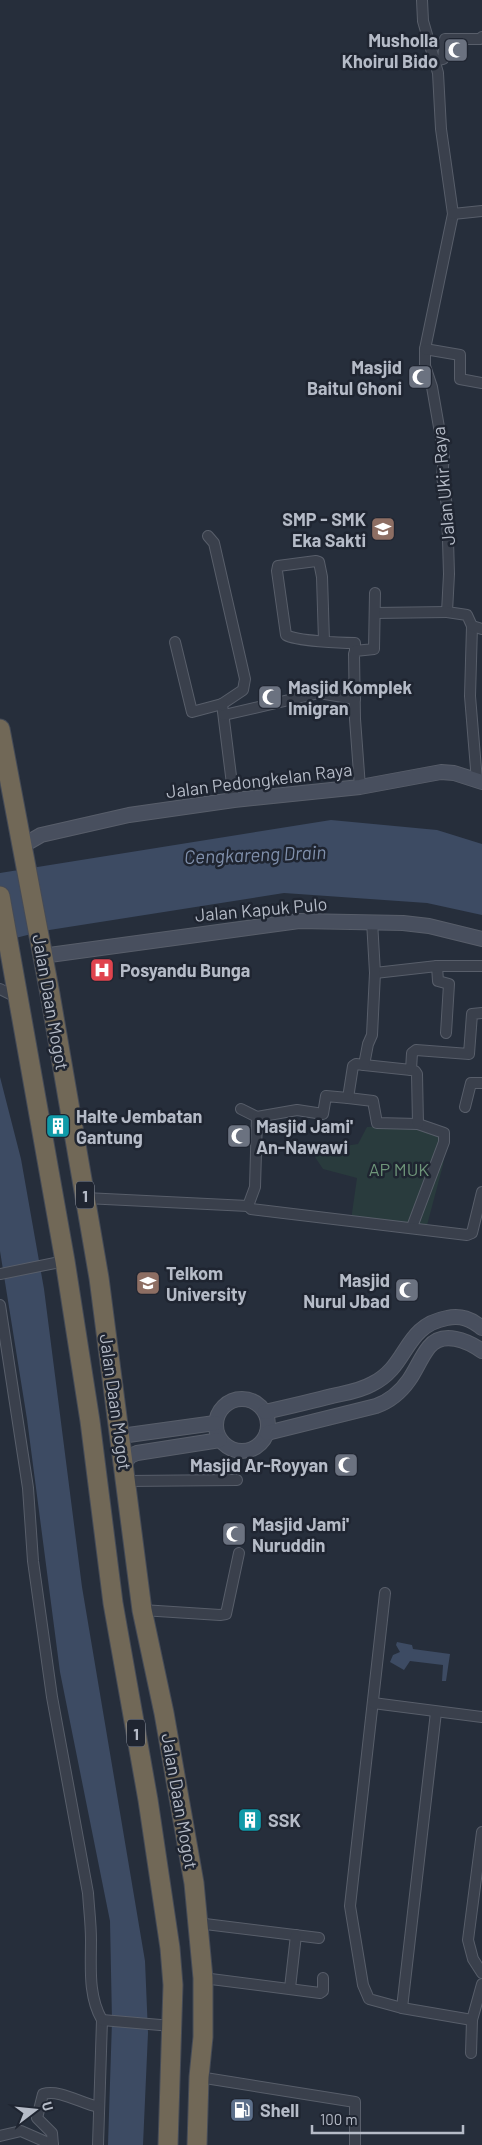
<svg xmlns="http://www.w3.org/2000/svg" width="482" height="2145" font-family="Barlow,sans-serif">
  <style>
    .green { fill: #293b3d }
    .water { fill: #3d4b63 }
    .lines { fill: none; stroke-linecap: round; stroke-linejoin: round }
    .street-casing { stroke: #585e6a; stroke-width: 12 }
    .secondary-casing { stroke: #585e6a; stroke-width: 16 }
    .highway-casing { stroke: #454b57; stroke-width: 21 }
    .street { stroke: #3a404c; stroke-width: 10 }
    .secondary { stroke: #484f5e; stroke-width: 14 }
    .highway { stroke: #716857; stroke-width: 19 }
    .labels { text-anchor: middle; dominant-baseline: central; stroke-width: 5; stroke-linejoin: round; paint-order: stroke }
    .shield { fill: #1f2531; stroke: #888e9a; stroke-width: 1 }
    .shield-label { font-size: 16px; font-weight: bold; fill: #b5bbc7 }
    .poi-label { font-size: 18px; font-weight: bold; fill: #b5bbc7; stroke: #1f2531; text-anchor: start }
    .street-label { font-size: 18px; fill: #b5bbc7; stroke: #1f2531 }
    .park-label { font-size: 18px; fill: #6f967a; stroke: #1f2531 }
    .water-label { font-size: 19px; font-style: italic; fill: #8090ac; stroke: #1f2531 }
  </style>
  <rect width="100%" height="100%" fill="#262e3b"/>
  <polygon class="green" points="380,1126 420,1127 448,1134 443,1165 426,1229 351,1220 357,1178 323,1169 315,1157 324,1149 358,1144 367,1127"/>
  <g class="water">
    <polygon points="331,820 437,830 482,844 482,915 427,903 284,893 43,931 0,942 0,873"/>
    <polygon points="0,1077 21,1159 44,1289 82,1587 145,1961 148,2033 143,2145 108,2145 112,2021 110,1921 60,1672 27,1419 0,1251"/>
    <polygon points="397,1642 412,1645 413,1649 450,1654 446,1681 442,1681 443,1665 410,1661 404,1670 390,1662 393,1655 400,1652 396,1645"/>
  </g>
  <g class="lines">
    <defs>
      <g id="street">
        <polyline points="422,0 423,21 438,73 441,129 453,214 425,349 425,366 432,387 444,456 442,477 447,506 449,574 447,612 467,615 472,626 470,696 477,781"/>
        <polyline points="435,61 443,59 445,39 480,39 482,37"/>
        <polyline points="453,214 482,211"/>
        <polyline points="425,349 460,355 460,379 482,383"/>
        <polyline points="208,536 214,543 245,679 243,690 222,704 234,800"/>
        <polyline points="375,613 447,612"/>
        <polyline points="472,626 482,629"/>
        <path d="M324 641 322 577 319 562 316 561 278 566 277 571 286 635C296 641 341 643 355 643V651"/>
        <polyline points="175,642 192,712 222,704"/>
        <polyline points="224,715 319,693 355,699"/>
        <polyline points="360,787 355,719 354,654 355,651 374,649 375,593"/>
        <polyline points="437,966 438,981 449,984 446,1033"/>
        <polyline points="375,973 437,966 482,966"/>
        <polyline points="0,989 18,998"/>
        <polyline points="364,1065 411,1070"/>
        <polyline points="348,1098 373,1101 377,1123 418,1124 444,1133 444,1142 412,1227"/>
        <polyline points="465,1107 471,1083 482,1083"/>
        <polyline points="241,1109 257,1117 255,1187 248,1206"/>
        <polyline points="257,1117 297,1110 323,1114 326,1096 348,1098 353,1066 356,1064 364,1065 368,1044 372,1035 375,973 372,921"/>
        <polyline points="418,1124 417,1074 415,1071 411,1070 412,1053 416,1050 469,1054 472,1014 482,1013"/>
        <polyline points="85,1198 248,1206 251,1209 467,1235 472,1233 482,1192"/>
        <polyline points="0,1274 65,1261"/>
        <path d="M0 1305 28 1488 33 1561 52 1697 88 1893C89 1909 91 1924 91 1940 91 1967 88 1996 102 2020L98 2145"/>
        <polyline points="127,1481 237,1480"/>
        <polyline points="385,1593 350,1906 363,1985 369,1999 402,2008 472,2020"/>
        <polyline points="142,1610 220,1615 226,1614 239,1553"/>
        <polyline points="373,1703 482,1717"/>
        <polyline points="482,1832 468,1940 473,1959 482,1973"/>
        <polyline points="197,1923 319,1938"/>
        <polyline points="203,1978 320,1993 323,1991 323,1978"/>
        <polyline points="290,1988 296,1935"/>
        <polyline points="402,2008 436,1712"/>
        <polyline points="102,2020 172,2026"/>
        <polyline points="471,2053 472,2020 482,1984"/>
        <polyline points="199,2077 355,2102 355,2145"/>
        <polyline points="0,2136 21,2131 53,2145"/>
        <path d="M53 2145 52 2133 37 2118 43 2094C60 2089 82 2104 99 2107"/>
      </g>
      <g id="secondary">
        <polyline points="22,846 41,835 129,815 234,800 360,787 441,772 454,773 482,782"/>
        <polyline points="42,956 299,921 403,923 429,926 482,939"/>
        <circle cx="242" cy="1425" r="26"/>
        <path d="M265 1412C287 1407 309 1402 332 1396 345 1393 360 1391 372 1384 409 1366 403 1326 447 1318 461 1315 471 1319 482 1328"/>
        <path d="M267 1433 376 1406C390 1401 400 1393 409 1380 416 1370 421 1357 429 1347 443 1330 468 1341 482 1351"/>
        <polyline points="121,1436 215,1423"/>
        <polyline points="124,1464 130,1456 137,1453 220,1440"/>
      </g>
      <g id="highway">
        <polyline points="0,729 50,994 99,1278 142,1610 164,1713 194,1883 203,1978 203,2037 199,2077 197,2145"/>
        <polyline points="0,896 65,1261 90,1421 113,1603 148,1800 170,1948 173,1985 168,2145"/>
      </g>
    </defs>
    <use href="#street" class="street-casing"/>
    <use href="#secondary" class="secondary-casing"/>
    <use href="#highway" class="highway-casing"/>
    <use href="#street" class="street"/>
    <use href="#secondary" class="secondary"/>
    <use href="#highway" class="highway"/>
  </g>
  <defs>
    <symbol id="mosque-square" viewBox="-11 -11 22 22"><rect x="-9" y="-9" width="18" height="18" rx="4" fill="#6b7280" stroke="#1f2531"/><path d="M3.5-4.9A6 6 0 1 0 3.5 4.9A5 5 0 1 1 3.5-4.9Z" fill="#fff"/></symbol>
    <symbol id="school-square" viewBox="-11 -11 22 22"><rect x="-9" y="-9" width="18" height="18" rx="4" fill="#8d6e63" stroke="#1f2531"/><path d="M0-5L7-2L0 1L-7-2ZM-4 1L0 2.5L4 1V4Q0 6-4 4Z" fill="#fff"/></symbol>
    <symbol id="hospital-square" viewBox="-11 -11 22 22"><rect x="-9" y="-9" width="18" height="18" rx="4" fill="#e0444e" stroke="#1f2531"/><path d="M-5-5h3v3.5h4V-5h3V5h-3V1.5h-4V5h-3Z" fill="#fff"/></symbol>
    <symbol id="building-square" viewBox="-11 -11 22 22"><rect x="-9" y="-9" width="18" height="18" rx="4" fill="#0f9aa8" stroke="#1f2531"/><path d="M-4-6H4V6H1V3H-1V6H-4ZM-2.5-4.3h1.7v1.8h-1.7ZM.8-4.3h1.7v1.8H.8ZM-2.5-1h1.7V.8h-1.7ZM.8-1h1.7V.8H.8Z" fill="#fff"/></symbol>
    <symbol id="university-square" viewBox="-11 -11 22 22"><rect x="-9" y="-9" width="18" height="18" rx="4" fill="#8d6e63" stroke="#1f2531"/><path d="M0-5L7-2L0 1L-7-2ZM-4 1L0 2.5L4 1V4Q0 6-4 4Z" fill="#fff"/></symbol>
    <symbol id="fuel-square" viewBox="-11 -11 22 22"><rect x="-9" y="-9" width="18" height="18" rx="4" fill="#5c6f8a" stroke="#1f2531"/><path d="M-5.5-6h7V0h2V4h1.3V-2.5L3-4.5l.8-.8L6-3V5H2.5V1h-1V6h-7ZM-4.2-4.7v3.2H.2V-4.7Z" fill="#fff"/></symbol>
  </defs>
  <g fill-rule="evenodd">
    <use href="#mosque-square" x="442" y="36" width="28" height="28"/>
    <use href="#mosque-square" x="406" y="363" width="28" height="28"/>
    <use href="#school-square" x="369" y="515" width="28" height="28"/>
    <use href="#mosque-square" x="256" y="683" width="28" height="28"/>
    <use href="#hospital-square" x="88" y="956" width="28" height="28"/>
    <use href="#building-square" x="44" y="1112" width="28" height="28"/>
    <use href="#mosque-square" x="225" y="1122" width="28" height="28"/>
    <use href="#university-square" x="134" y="1269" width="28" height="28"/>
    <use href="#mosque-square" x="393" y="1276" width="28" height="28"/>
    <use href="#mosque-square" x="332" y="1451" width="28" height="28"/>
    <use href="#mosque-square" x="220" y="1520" width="28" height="28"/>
    <use href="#building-square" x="236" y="1806" width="28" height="28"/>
    <use href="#fuel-square" x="228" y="2096" width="28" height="28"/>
  </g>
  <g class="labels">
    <g class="shield">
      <rect x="76" y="1181.5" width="18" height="27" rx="4"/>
      <rect x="127" y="1719.5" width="18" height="27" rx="4"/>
    </g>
    <g class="shield-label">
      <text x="85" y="1195">1</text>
      <text x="136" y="1733">1</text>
    </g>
    <g class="poi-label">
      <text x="438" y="40" text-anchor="end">Musholla<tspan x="438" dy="21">Khoirul Bido</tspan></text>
      <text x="402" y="367" text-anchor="end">Masjid<tspan x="402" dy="21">Baitul Ghoni</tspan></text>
      <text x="366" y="519" text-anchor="end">SMP - SMK<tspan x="366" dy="21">Eka Sakti</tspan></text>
      <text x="288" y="687">Masjid Komplek<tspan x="288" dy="21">Imigran</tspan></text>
      <text x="120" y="970">Posyandu Bunga</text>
      <text x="76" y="1116">Halte Jembatan<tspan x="76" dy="21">Gantung</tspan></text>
      <text x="256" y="1126">Masjid Jami'<tspan x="256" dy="21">An-Nawawi</tspan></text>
      <text x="166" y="1273">Telkom<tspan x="166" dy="21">University</tspan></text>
      <text x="390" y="1280" text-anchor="end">Masjid<tspan x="390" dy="21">Nurul Jbad</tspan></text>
      <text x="328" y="1465" text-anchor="end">Masjid Ar-Royyan</text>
      <text x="252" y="1524">Masjid Jami'<tspan x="252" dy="21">Nuruddin</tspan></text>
      <text x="268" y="1820">SSK</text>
      <text x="260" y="2110">Shell</text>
    </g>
    <g class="street-label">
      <text transform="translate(443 486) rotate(-95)">Jalan Ukir Raya</text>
      <text transform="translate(259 780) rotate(-7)">Jalan Pedongkelan Raya</text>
      <text transform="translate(261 909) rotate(-5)">Jalan Kapuk Pulo</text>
      <text transform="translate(51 1002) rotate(80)">Jalan Daan Mogot</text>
      <text transform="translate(116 1402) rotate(82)">Jalan Daan Mogot</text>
      <text transform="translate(180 1801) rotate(80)">Jalan Daan Mogot</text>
    </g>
    <g class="park-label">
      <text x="399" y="1169">AP MUK</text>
    </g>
    <g class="water-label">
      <text transform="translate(255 854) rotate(-2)">Cengkareng Drain</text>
    </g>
  </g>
  <g transform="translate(35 2110) rotate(74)" stroke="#1f2531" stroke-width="4" paint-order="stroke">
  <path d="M0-4L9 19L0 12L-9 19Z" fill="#b5bbc7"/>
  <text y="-8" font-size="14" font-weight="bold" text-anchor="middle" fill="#b5bbc7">U</text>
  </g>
  <path d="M312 2125v8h151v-8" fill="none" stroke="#b5bbc7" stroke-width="2.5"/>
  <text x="320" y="2125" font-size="15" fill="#b5bbc7" stroke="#1f2531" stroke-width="4" paint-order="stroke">100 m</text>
</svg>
